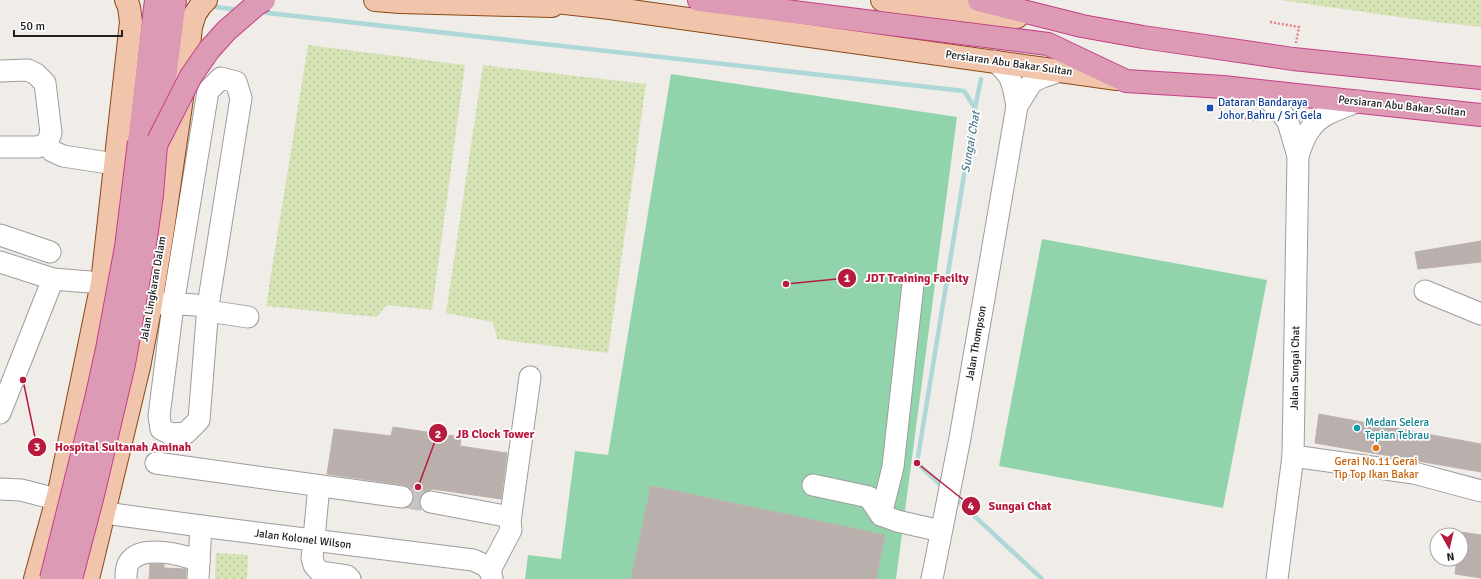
<svg xmlns="http://www.w3.org/2000/svg" width="1481" height="579" font-family="Signika,sans-serif">
  <style>
    .grass { fill: url(#grass-dots) }
    .pitch { fill: #91d4ab }
    .lines { fill: none; stroke-linecap: round; stroke-linejoin: round }
    .stream { stroke: #aed7d7; stroke-width: 4.5 }
    .building { fill: #b9b0ae; stroke: #bfb1ac }
    .minor-tunnel { stroke: #c6c3c0; stroke-width: 21; stroke-dasharray: 21 10; stroke-linecap: butt }
    .minor-casing { stroke: #9d9d9d; stroke-width: 23 }
    .major-casing { stroke: #894914; stroke-width: 24 }
    .highway-casing { stroke: #c53e89; stroke-width: 24 }
    .path { stroke: #e9808c; stroke-width: 2.5; stroke-dasharray: 2 2; stroke-linecap: butt }
    .minor { stroke: #fff; stroke-width: 21 }
    .major { stroke: #f1c4ac; stroke-width: 22 }
    .highway { stroke: #dc9ab5; stroke-width: 22 }
    .highway-bridge-casing { stroke: #c53e89; stroke-width: 24; stroke-linecap: butt }
    .highway-bridge { stroke: #dc9ab5; stroke-width: 22 }
    .transit-dot { fill: #1a4fb4; stroke: #fff; stroke-width: 1.5 }
    .culture-dot { fill: #0f9aa8; stroke: #fff; stroke-width: 1.5 }
    .food-dot { fill: #e8710a; stroke: #fff; stroke-width: 1.5 }
    .labels { text-anchor: middle; dominant-baseline: central; stroke-width: 3.5; stroke-linejoin: round; paint-order: stroke }
    .street-label { font-size: 11px; fill: #202020; stroke: #fff }
    .transit-label { font-size: 11px; fill: #164399; stroke: #fff; text-anchor: start }
    .culture-label { font-size: 11px; fill: #0d838f; stroke: #fff; text-anchor: start }
    .food-label { font-size: 11px; fill: #c56008; stroke: #fff }
    .water-label { font-size: 12px; font-style: italic; fill: #4d7c8e; stroke: #fff }
    .leader { fill: none; stroke: #b71a3c; stroke-width: 1.5 }
    .callout-dot { fill: #b71a3c; stroke: #fff; stroke-width: 1.5 }
    .mark-label { font-size: 12px; text-anchor: middle; font-weight: bold; fill: #fff }
    .callout-label { font-size: 12px; text-anchor: middle; font-weight: bold; fill: #b71a3c; stroke: #fff; stroke-width: 3.5; stroke-linejoin: round; paint-order: stroke }
  </style>
  <defs>
    <pattern id="grass-dots" width="8" height="8" patternUnits="userSpaceOnUse"><rect width="8" height="8" fill="#d5e3b5"/><path d="M2 2h.1M6 6h.1" fill="none" stroke="#b7c29b" stroke-width="1.8" stroke-linecap="round"/></pattern>
  </defs>
  <rect width="100%" height="100%" fill="#f0ece8"/>
  <g class="grass">
    <polygon points="1280,0 1481,0 1481,27 1420,20"/>
    <polygon points="308,45 465,65 432,310 387,305 376,317 266,306"/>
    <polygon points="483,65 646,84 608,353 497,339 493,322 446,313"/>
    <polygon points="216,553 248,555 247,579 215,579"/>
  </g>
  <g class="pitch">
    <polygon points="671,74 957,117 896,579 525,579 528,555 561,559 575,451 608,455"/>
    <polygon points="1042,239 1267,280 1223,508 999,466"/>
  </g>
  <g class="lines">
    <g class="stream">
      <polyline points="209,6 239,10"/>
      <polyline points="259,12 964,91 975,108"/>
      <polyline points="944,488 917,463 975,108 981,79"/>
      <polyline points="954,497 1042,579"/>
    </g>
  </g>
  <g class="building">
    <polygon points="1481,241 1481,262 1418,269 1415,252"/>
    <polygon points="1319,414 1481,444 1481,472 1315,443"/>
    <polygon points="393,427 461,437 460,446 507,453 501,499 433,489 427,491 422,494 419,499 420,505 412,504 414,498 413,492 409,487 404,485 327,474 334,429 391,436"/>
    <polygon points="651,486 885,535 876,579 631,579"/>
    <polygon points="1461,532 1481,535 1481,578 1455,574 1457,559 1461,559"/>
    <polygon points="150,564 162,564 164,565 164,568 186,569 186,579 149,579"/>
  </g>
  <g class="lines">
    <polyline class="minor-tunnel" points="402,497 431,502"/>
    <defs>
      <g id="minor">
        <polyline points="0,71 28,70 36,74 45,83 51,133 47,143 38,147 0,147"/>
        <polyline points="1259,91 1278,108 1288,122 1298,156 1293,456 1277,579"/>
        <polyline points="1017,106 1032,82 1042,77 1060,71"/>
        <polyline points="47,143 52,151 63,156 115,164"/>
        <path d="M1298 156C1301 147 1304 136 1311 128 1321 113 1343 108 1359 101"/>
        <polyline points="0,235 50,252"/>
        <polyline points="0,262 53,279 102,283"/>
        <polyline points="1425,291 1481,314"/>
        <path d="M151 304C170 302 189 305 208 306L241 98 236 82 221 78 208 91 173 305 159 416 161 429 171 434 186 433 199 420 208 306"/>
        <polyline points="208,311 248,317"/>
        <polyline points="0,413 53,279"/>
        <polyline points="1293,456 1414,473 1481,491"/>
        <polyline points="156,463 402,497"/>
        <polyline points="813,485 869,497 881,515 897,521 941,531"/>
        <polyline points="319,486 312,558 314,565 320,572 347,576 350,579"/>
        <polyline points="0,489 21,490 56,499"/>
        <polyline points="431,502 505,516 510,522 511,530 490,570"/>
        <path d="M105 513 201 526 473 560C483 564 491 567 492 579"/>
        <polyline points="881,515 893,467 913,284"/>
        <polyline points="510,522 530,377"/>
        <path d="M126 579C126 573 126 566 130 561 143 544 183 555 199 561"/>
        <polyline points="198,579 201,526"/>
        <path d="M932 579 960 438 1017 106C1012 82 1014 78 995 61"/>
      </g>
      <g id="major">
        <polyline points="375,0 400,2 552,6"/>
        <polyline points="538,0 610,8 1117,79"/>
        <polyline points="882,0 1017,17"/>
        <polyline points="35,579 59,492 102,283 131,22 129,7 126,0"/>
        <polyline points="88,579 139,367 151,304 163,229 187,64 191,27 195,14 201,5 206,0"/>
      </g>
      <g id="highway">
        <polyline points="699,0 1048,44 1126,81 1223,87 1481,115"/>
        <polyline points="979,0 1082,26 1143,37 1293,59 1481,78"/>
        <polyline points="157,140 175,0"/>
        <polyline points="139,142 156,0"/>
      </g>
    </defs>
    <use href="#minor" class="minor-casing"/>
    <use href="#major" class="major-casing"/>
    <use href="#highway" class="highway-casing"/>
    <g class="path">
      <polyline points="1270,22 1299,27 1296,43"/>
      <polyline points="1221,105 1220,116 1258,120"/>
    </g>
    <use href="#minor" class="minor"/>
    <use href="#major" class="major"/>
    <use href="#highway" class="highway"/>
    <defs>
      <g id="highway-bridge">
        <polyline points="51,579 96,399 107,349 126,247 139,142"/>
        <polyline points="71,579 93,495 124,364 145,244 152,195 156,145 191,76 209,50 226,31 257,4 264,0"/>
      </g>
    </defs>
    <use href="#highway-bridge" class="highway-bridge-casing"/>
    <use href="#highway-bridge" class="highway-bridge"/>
  </g>
  <rect class="transit-dot" x="1206" y="104" width="8" height="8" rx="2"/>
  <circle class="culture-dot" cx="1357" cy="428" r="4"/>
  <circle class="food-dot" cx="1376" cy="448" r="4"/>
  <g class="labels">
    <g class="street-label">
      <text transform="translate(1009 63) rotate(8)">Persiaran Abu Bakar Sultan</text>
      <text transform="translate(1402 106) rotate(6)">Persiaran Abu Bakar Sultan</text>
      <text transform="translate(153 289) rotate(-80)">Jalan Lingkaran Dalam</text>
      <text transform="translate(976 343) rotate(-80)">Jalan Thompson</text>
      <text transform="translate(1295 368) rotate(-89)">Jalan Sungai Chat</text>
      <text transform="translate(303 539) rotate(7)">Jalan Kolonel Wilson</text>
    </g>
    <g class="transit-label">
      <text x="1218" y="102">Dataran Bandaraya<tspan x="1218" dy="13">Johor Bahru / Sri Gela</tspan></text>
    </g>
    <g class="culture-label">
      <text x="1365" y="422">Medan Selera<tspan x="1365" dy="13">Tepian Tebrau</tspan></text>
    </g>
    <g class="food-label">
      <text x="1376" y="461">Gerai No.11 Gerai<tspan x="1376" dy="13">Tip Top Ikan Bakar</tspan></text>
    </g>
    <g class="water-label">
      <text transform="translate(971 142) rotate(-80)">Sungai Chat</text>
    </g>
  </g>
  <path class="leader" d="M786 284L847 278M418 487L438 433M23 380L37 447M917 463L971 506"/>
  <g class="callout-dot">
    <circle cx="786" cy="284" r="4"/>
    <circle cx="418" cy="487" r="4"/>
    <circle cx="23" cy="380" r="4"/>
    <circle cx="917" cy="463" r="4"/>
    <circle cx="847" cy="278" r="10"/>
    <circle cx="438" cy="433" r="10"/>
    <circle cx="37" cy="447" r="10"/>
    <circle cx="971" cy="506" r="10"/>
  </g>
  <g class="mark-label">
    <text x="847" y="282">1</text>
    <text x="438" y="438">2</text>
    <text x="37" y="451">3</text>
    <text x="971" y="510">4</text>
  </g>
  <g class="callout-label">
    <text x="917" y="282">JDT Training Facilty</text>
    <text x="495" y="438">JB Clock Tower</text>
    <text x="123" y="451">Hospital Sultanah Aminah</text>
    <text x="1020" y="510">Sungai Chat</text>
  </g>
  <g transform="translate(1449 547) rotate(172)"><circle r="19" fill="#ffffff" stroke="#a6a6a6"/>
  <path d="M0-3L7 15L0 10L-7 15Z" fill="#b71a3c"/>
  <text y="-6" font-size="11" font-weight="bold" text-anchor="middle" fill="#202020">N</text>
  </g>
  <path d="M14 30v6h108v-6" fill="none" stroke="#202020" stroke-width="2"/>
  <text x="20" y="30" font-size="12" fill="#202020" stroke="#ffffff" stroke-width="3" paint-order="stroke">50 m</text>
</svg>
